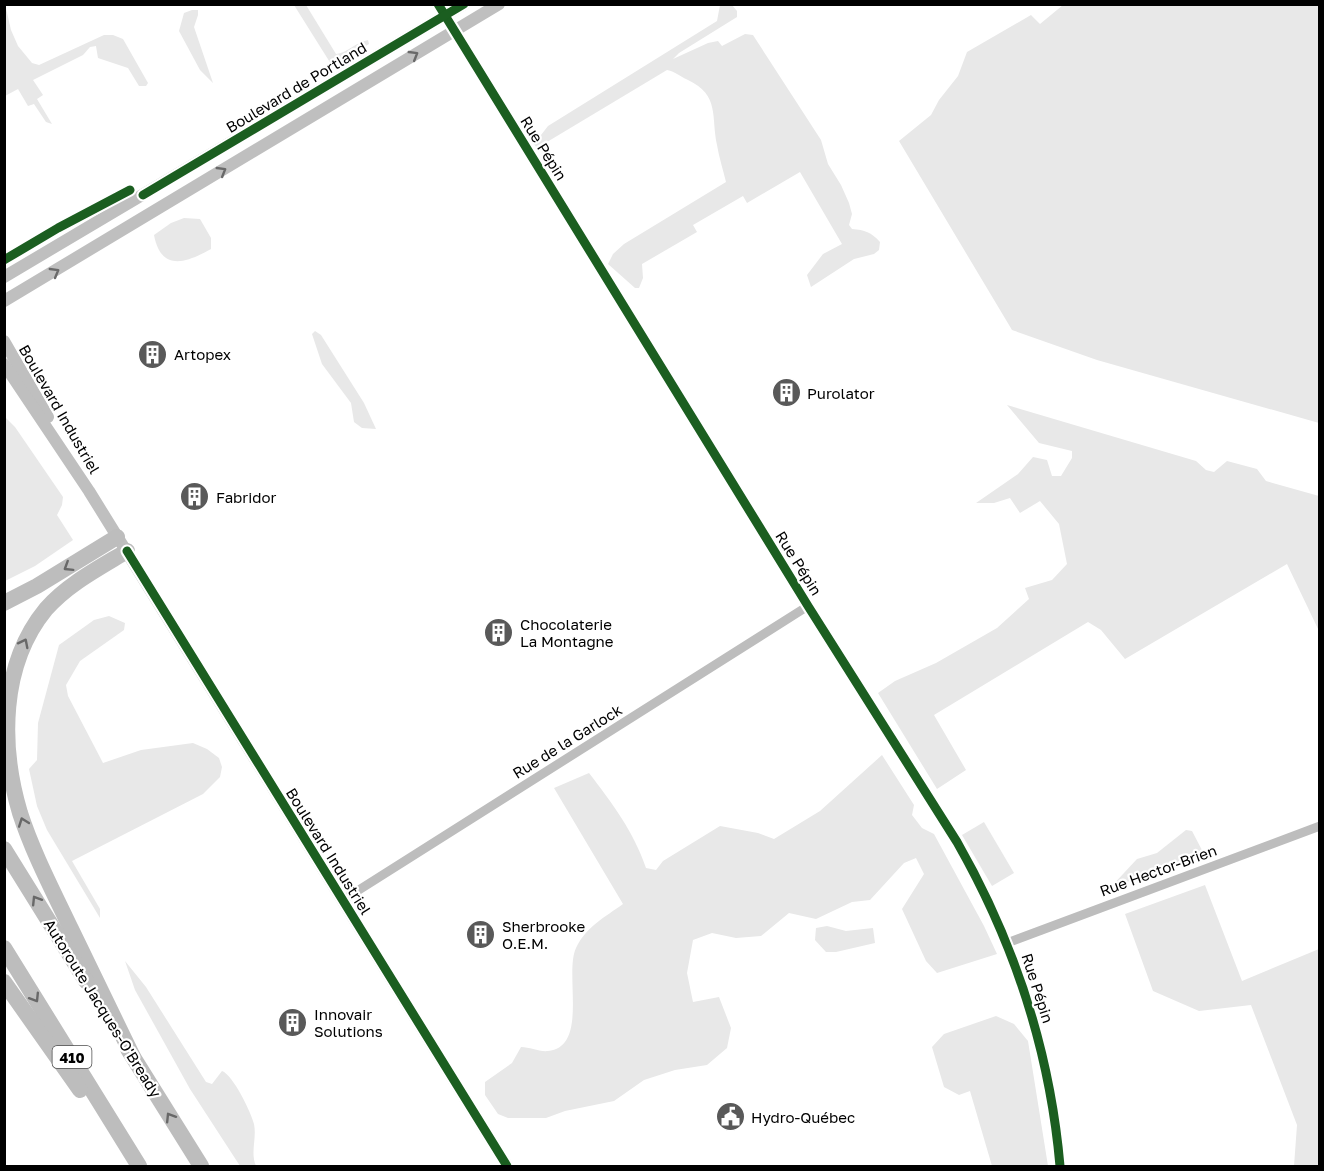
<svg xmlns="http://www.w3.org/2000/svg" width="1324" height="1171" font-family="'Golos Text',sans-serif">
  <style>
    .green { fill: #e8e8e8 }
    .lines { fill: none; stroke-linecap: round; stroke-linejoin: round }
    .street { stroke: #bdbdbd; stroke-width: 9 }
    .secondary { stroke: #bfbfbf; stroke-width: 12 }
    .highway { stroke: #bdbdbd; stroke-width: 16 }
    .cycleway-casing { stroke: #fff; stroke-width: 13 }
    .cycleway { stroke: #1b5e20; stroke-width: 9 }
    .oneway { stroke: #696969 }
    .oneway2 { stroke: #686868 }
    .labels { text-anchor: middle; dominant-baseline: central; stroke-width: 4.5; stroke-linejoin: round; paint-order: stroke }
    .shield { fill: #fff; stroke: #4c4c4c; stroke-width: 1.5 }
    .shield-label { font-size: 14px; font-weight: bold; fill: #000 }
    .street-label { font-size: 15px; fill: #000; stroke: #fff }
    .poi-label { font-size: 15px; fill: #000; stroke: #fff; text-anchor: start }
  </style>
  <rect width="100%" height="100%" fill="#fff"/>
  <g class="green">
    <polygon points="5,4 11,30 18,46 32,63 39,65 104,35 113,35 123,39 148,83 146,86 139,86 128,68 98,58 96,46 90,47 83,55 33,80 43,95 37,99 52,124 46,122 34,104 28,106 18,89 5,96"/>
    <path d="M294 5H306L336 54C347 53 356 42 368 40L369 44 334 65 331 64Z"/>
    <path d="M720 5H732L737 11V17L679 53 673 59 708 43 718 41 722 46 745 34 753 35 821 140 828 164 841 185 849 203 852 214 849 225 852 229C865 230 871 232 880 242L879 250 874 254 854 259 811 287 807 275 823 254 842 244 800 172 747 203 743 196 693 225 697 232 642 264 643 278 639 288H635L608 264 613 254 624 244 726 182C723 170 719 157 717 145 711 117 720 95 688 80 679 76 676 72 667 70L537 148 534 144 548 126 717 21Z"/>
    <polygon points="1063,5 1319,5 1319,423 1097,360 1012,330 899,141 931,115 939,100 958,76 967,52 1031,15 1040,24"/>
    <polygon points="192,10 198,10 198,15 194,27 213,83 200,70 179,31 184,13"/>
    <path d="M184 218 200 219 211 238V249C186 263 161 272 154 235L171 223Z"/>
    <polygon points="315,331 321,335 364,403 376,429 362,428 354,422 351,403 322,364 312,334"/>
    <polygon points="1007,405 1196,461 1206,470 1214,472 1227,461 1257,469 1266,481 1319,496 1319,631 1287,564 1125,659 1101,630 1088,622 934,715 966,770 937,789 878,693 895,681 936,663 997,628 1029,599 1025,588 1052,580 1067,564 1059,524 1040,501 1020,513 1010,498 994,503 976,503 1018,474 1033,457 1047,460 1052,476 1061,476 1072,458 1072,451 1039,443"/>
    <polygon points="5,417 15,427 63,497 62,505 57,515 73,540 35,566 5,581"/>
    <polygon points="109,616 125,623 124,630 80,661 66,685 68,696 103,763 141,750 193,743 207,749 219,758 222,767 220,777 203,794 72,861 100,909 100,918 47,830 37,806 29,769 37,760 38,723 59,645 94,620"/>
    <path d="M882 755 914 805 912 815 922 828 934 834 984 926 997 954 937 973 926 961 902 909 924 874 916 858 904 863 870 900 852 902 816 919 789 913 761 936 736 938 712 933 693 940 687 973 693 1002 719 997 731 1028 727 1048 707 1065 675 1070 644 1080 614 1101 565 1111 546 1118H508L498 1114 485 1095V1082L512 1063 521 1047C530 1047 539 1052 548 1051 589 1047 564 974 576 948 586 927 605 917 623 904L554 788 589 773C612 803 634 832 646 868L656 870 663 861 720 826 758 833 774 839 820 811Z"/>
    <polygon points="984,822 1014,873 992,886 962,835"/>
    <polygon points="1186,830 1192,831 1204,854 1110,888 1137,859 1157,853"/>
    <polygon points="1205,885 1242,981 1319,949 1319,1166 1294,1166 1297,1125 1251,1005 1199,1011 1153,991 1125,914"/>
    <polygon points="827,926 846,931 873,928 875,943 836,952 826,952 815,940 816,928"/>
    <path d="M125 961 146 987 206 1082 212 1084 222 1071C233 1075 251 1112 254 1124 257 1139 250 1152 256 1166H240L190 1089 135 990Z"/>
    <polygon points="996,1016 1014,1024 1028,1041 1048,1166 992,1166 970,1091 959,1095 944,1087 932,1047 944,1034"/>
  </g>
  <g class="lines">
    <g class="street">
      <path d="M438 4 808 606 957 842C1014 942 1050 1052 1060 1166"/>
      <polyline points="343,900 808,606"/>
      <polyline points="1007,943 1320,826"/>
    </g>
    <g class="secondary">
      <polyline points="4,277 464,4"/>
      <polyline points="4,301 499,4"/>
      <polyline points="4,341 48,417"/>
      <polyline points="4,364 89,491 507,1166"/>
    </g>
    <g class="highway">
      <path d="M127 551C99 568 68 584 46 609 0 665 0 746 20 813 33 853 53 891 71 929 92 972 112 1014 133 1057"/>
      <polyline points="4,603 37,586 117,537"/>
      <polyline points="4,849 86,981"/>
      <polyline points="4,948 139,1166"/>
      <polyline points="4,982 80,1090"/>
      <polyline points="128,1049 201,1166"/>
    </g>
    <defs>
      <g id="cycleway">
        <path d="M438 4 808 606 957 842C1014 942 1050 1052 1060 1166"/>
        <polyline points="143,195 464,4"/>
        <polyline points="4,260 58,228 130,190"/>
        <polyline points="127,551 507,1166"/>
      </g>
    </defs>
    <use href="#cycleway" class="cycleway-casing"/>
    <use href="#cycleway" class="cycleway"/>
  </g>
  <defs><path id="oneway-chevron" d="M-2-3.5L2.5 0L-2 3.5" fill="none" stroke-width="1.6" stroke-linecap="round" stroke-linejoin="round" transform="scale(1.5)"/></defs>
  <g class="oneway">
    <use href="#oneway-chevron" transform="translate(414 55) rotate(-31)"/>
    <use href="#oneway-chevron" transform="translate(222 171) rotate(-31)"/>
    <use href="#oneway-chevron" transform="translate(55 272) rotate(-30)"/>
  </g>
  <g class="oneway2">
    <use href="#oneway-chevron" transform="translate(68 567) rotate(148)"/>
    <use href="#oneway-chevron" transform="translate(24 643) rotate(-63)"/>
    <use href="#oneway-chevron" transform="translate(23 822) rotate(-110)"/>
    <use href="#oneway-chevron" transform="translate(36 900) rotate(-122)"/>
    <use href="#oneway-chevron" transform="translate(35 998) rotate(58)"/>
    <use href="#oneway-chevron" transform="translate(170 1117) rotate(-122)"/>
  </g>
  <defs>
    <symbol id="building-disc" viewBox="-11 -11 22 22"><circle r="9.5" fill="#595959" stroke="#fff"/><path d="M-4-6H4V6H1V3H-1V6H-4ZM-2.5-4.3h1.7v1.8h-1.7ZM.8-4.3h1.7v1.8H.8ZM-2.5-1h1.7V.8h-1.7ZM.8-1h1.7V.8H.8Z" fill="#fff"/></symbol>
    <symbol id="civic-disc" viewBox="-11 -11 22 22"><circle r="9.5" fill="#595959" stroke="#fff"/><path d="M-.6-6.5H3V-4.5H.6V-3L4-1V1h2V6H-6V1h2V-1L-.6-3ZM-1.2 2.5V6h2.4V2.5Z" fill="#fff"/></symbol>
  </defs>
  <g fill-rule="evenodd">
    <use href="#building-disc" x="136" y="338" width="33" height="33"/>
    <use href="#building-disc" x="770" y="376" width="33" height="33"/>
    <use href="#building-disc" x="178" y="480" width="33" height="33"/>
    <use href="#building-disc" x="482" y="616" width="33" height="33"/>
    <use href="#building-disc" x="464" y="918" width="33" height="33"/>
    <use href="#building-disc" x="276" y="1006" width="33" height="33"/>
    <use href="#civic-disc" x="714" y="1100" width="33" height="33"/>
  </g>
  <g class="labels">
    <rect class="shield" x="52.5" y="1046" width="39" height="22" rx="4.5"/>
    <g class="shield-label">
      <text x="72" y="1057">410</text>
    </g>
    <g class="street-label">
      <text transform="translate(296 87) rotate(-31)">Boulevard de Portland</text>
      <text transform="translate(544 148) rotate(58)">Rue Pépin</text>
      <text transform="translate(60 409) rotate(60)">Boulevard Industriel</text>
      <text transform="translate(799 563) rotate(58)">Rue Pépin</text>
      <text transform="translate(567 741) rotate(-32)">Rue de la Garlock</text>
      <text transform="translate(329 851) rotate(58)">Boulevard Industriel</text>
      <text transform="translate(1158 870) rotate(-20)">Rue Hector-Brien</text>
      <text transform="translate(1038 988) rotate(72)">Rue Pépin</text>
      <text transform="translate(103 1008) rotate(58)">Autoroute Jacques-O'Bready</text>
    </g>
    <g class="poi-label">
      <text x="174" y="354">Artopex</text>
      <text x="807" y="393">Purolator</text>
      <text x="216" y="497">Fabridor</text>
      <text x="520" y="624">Chocolaterie<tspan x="520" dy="17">La Montagne</tspan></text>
      <text x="502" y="926">Sherbrooke<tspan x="502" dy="17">O.E.M.</tspan></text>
      <text x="314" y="1014">Innovair<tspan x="314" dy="17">Solutions</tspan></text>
      <text x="751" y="1117">Hydro-Québec</text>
    </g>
  </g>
  <rect width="1324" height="1171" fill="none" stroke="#000000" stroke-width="12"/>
</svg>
